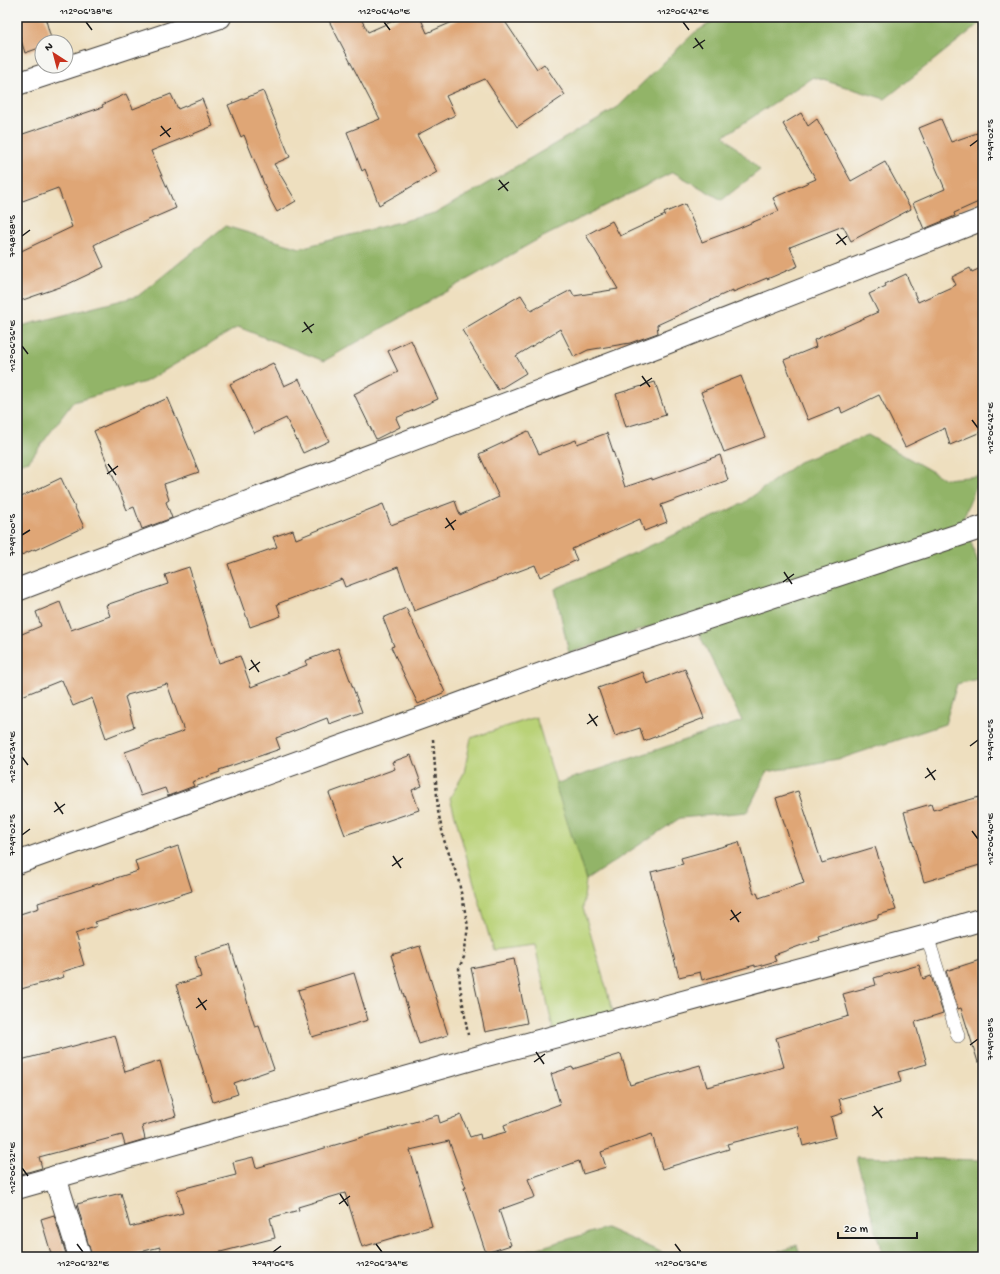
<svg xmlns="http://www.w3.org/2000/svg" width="1000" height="1274" font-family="'Gochi Hand',sans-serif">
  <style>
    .green { fill: #b9d277; stroke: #6a774a }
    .forest { fill: #92b468; stroke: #576842 }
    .building { fill: #dfa676 }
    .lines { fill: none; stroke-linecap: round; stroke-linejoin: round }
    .lane-casing { stroke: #3c3934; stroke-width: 14 }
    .street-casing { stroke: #3c3934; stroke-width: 24 }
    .secondary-casing { stroke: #3c3934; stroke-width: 24 }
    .path { stroke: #3c3934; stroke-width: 2.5; stroke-dasharray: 3 3; stroke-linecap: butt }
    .lane { stroke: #fff; stroke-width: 13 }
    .street { stroke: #fff; stroke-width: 22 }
    .secondary { stroke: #fff; stroke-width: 22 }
    .ticks { fill: none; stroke: #1c1c1c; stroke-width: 1.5 }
    .neatline { fill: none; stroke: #1c1c1c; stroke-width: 1.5 }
    .ticks-label { font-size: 10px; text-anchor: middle; fill: #1c1c1c }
  </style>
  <rect width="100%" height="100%" fill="#f6f6f2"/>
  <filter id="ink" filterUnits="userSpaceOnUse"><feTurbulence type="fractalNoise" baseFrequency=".025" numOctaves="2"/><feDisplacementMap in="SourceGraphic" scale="8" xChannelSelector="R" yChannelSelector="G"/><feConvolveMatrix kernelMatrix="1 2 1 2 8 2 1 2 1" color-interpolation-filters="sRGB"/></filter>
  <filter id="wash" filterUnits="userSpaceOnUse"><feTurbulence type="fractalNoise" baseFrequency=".012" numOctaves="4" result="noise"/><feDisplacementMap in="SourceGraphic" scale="16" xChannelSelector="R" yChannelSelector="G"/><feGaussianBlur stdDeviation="0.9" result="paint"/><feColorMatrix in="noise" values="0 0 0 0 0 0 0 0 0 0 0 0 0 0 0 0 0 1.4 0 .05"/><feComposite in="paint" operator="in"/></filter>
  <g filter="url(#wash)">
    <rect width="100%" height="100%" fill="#eedfbf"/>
    <polygon class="green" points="536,717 586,880 583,908 615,1019 555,1038 535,945 493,950 450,798 464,773 471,738"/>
    <g class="forest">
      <polygon points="720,17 983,17 983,21 885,99 813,77 724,136 760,170 722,200 673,172 535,241 324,361 238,327 145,382 73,402 29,461 17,464 17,327 138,296 225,226 300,248 438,212 618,107 694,33"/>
      <polygon points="868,435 945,479 980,476 963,519 983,577 983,678 957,684 945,724 843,758 767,772 747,812 680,818 586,880 555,784 742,721 689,614 569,653 555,589 742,504 799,462"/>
      <polygon points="856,1157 983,1160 983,1257 883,1257"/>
      <polygon points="606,1228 672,1257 508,1257"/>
      <polygon points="797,1245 801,1257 766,1257"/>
    </g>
    <g id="blocks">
      <g class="building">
        <polygon points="17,17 45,17 52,42 42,42 42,47 25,53 17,27"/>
        <polygon points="327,17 360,17 368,32 402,17 420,17 427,33 464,17 502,17 537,69 544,64 565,95 517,127 485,79 446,96 455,115 417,135 437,172 379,205 365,169 362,171 347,132 380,119"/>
        <polygon points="263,91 290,157 274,164 296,201 277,212 271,201 244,135 241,137 228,105"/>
        <polygon points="126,94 133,109 171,94 178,109 202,99 213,126 151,151 176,208 107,238 94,245 104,267 66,285 17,302 17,253 72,227 58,188 17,203 17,136 103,107 102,105"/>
        <polygon points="801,113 808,126 817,119 851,181 885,162 911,209 851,241 843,226 790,247 798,266 767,279 767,278 733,292 733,290 657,325 658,333 630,343 588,350 574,357 560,329 516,356 526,373 498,390 462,330 521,295 531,311 571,290 574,296 618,289 586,235 612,221 620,236 665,215 664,213 685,204 702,242 737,229 779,211 773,198 816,179 783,124"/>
        <polygon points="941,119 951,142 983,131 983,200 954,213 955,216 924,229 913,203 945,189 919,128"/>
        <polygon points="983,267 983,431 950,445 945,428 905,447 879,395 842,413 840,407 808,420 784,360 816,347 814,340 878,312 869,294 886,286 885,284 906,274 918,302 956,285 952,277 970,268 972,272"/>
        <polygon points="411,340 438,399 396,418 400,427 376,439 354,394 398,372 388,351"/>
        <polygon points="273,363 284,386 299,379 329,441 303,453 286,418 254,433 230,384"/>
        <polygon points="741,376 765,437 724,452 701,392"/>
        <polygon points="655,382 666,415 626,427 616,394"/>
        <polygon points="168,398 199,472 164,484 169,500 166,502 172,518 142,529 134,507 127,510 94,431"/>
        <polygon points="528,431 539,454 576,440 577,444 607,433 625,487 652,478 652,480 720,455 728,480 661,505 667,522 644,531 640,519 572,549 577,560 540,577 535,565 414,611 398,567 345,587 342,579 277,604 281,616 250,627 228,564 277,547 273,537 293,530 296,539 383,504 391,525 455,501 460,515 499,497 479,454"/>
        <polygon points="61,478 84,527 35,550 35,549 17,557 17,499"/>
        <polygon points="189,567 219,663 240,656 251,687 307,665 305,661 338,648 362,712 329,724 327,718 276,738 280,749 219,770 220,772 192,782 194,786 168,796 165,788 141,796 125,752 184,731 167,684 127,695 127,696 125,697 134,727 106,738 92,698 73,706 62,680 17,698 17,636 41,626 36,612 60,602 71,630 110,616 106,605 168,584 165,575"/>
        <polygon points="406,608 445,692 418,704 391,647 394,646 383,618"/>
        <polygon points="685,669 704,718 644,741 640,728 615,736 598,688 643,672 647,684"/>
        <polygon points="411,755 422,786 412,790 419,810 345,835 329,793 395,769 392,762"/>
        <polygon points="798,791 822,863 875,847 896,910 878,915 878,918 818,936 819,939 774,955 776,961 755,967 755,965 702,980 700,972 679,977 651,872 683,864 681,858 739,842 754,894 757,893 759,898 804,883 776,798"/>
        <polygon points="983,796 983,864 924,882 904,812 931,804 933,810"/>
        <polygon points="178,846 192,891 95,922 97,926 75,934 84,965 62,972 64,977 21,989 17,972 17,915 39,908 38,903 138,871 135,861"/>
        <polygon points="230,945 255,1027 259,1026 274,1069 234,1083 238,1094 213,1102 176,985 201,977 195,956"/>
        <polygon points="420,946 448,1035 419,1044 391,955"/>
        <polygon points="514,959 527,1023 485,1032 471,968"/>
        <polygon points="983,959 983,1061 978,1062 961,1008 958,1009 946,971"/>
        <polygon points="919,965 923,979 931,976 943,1013 915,1022 927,1064 898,1072 901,1082 839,1099 843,1113 831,1117 836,1137 803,1146 798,1126 727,1144 729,1149 662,1169 652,1134 601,1152 606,1167 583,1174 579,1161 528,1179 535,1197 499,1210 511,1245 486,1253 464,1188 466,1188 449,1141 410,1150 432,1226 362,1247 345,1193 298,1207 299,1210 270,1218 275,1238 201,1257 162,1257 160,1247 120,1257 92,1257 77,1204 121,1193 130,1227 183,1213 177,1190 236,1175 233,1162 253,1157 256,1168 438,1115 440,1123 461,1115 470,1137 480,1134 481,1139 506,1132 504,1125 560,1104 551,1074 572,1067 573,1069 621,1054 630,1085 700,1065 707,1087 784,1067 776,1038 849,1016 843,994 876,985 874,978"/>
        <polygon points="354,973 368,1020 312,1037 298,990"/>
        <polygon points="115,1035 125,1072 160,1061 176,1116 142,1126 145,1139 125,1145 122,1135 39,1157 42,1168 21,1174 18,1163 17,1163 17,1061"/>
        <polygon points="54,1215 67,1257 52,1257 41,1219"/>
      </g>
    </g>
  </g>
  <g filter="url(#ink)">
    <use href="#blocks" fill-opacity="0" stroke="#3c3934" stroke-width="1"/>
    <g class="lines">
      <defs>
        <polyline id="lane" points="927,936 958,1036"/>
        <g id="street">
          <polyline points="17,84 220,17"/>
          <polyline points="17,590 666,343 983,219"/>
          <polyline points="17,863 432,714 574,662 983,527"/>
          <polyline points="55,1177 80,1257"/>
        </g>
        <polyline id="secondary" points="17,1188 472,1059 927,936 983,919"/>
      </defs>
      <use href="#lane" class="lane-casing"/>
      <use href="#street" class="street-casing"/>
      <use href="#secondary" class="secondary-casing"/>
      <polyline class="path" points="433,739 438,811 444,840 458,878 468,926 464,957 459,968 460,986 468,1035"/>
      <use href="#lane" class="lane"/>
      <use href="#street" class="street"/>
      <use href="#secondary" class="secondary"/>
    </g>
  </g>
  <path class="ticks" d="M86 22 92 30M384 22 390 30M683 22 689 30M695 38 703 49M693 48 705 40M161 126 170 137M160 136 171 128M970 146 978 140M499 180 508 191M498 190 509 182M837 234 846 245M22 236 30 230M836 244 847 236M304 322 312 333M302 332 314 324M22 346 28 354M642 376 650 387M640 386 652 378M972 420 978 428M108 464 116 475M107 474 118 466M446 518 454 530M445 528 456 520M22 535 30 530M784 572 792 584M783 582 794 574M251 660 259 672M249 670 260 662M589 714 597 726M587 724 598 716M970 746 978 740M22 757 28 765M927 768 935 780M925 778 936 770M55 802 63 814M54 812 65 804M972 831 978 839M22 835 30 829M393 856 401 868M392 866 403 858M731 910 739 922M730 920 741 912M198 998 206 1010M196 1008 207 1000M970 1045 978 1039M536 1052 544 1064M534 1062 545 1054M874 1106 882 1118M872 1116 883 1108M22 1168 28 1176M340 1194 348 1206M339 1204 350 1196M77 1244 83 1252M376 1244 382 1252M675 1244 681 1252M273 1252 281 1246"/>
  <rect width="1000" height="1274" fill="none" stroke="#f6f6f2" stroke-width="44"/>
  <g transform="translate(54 54) rotate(324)"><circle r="19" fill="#f6f6f2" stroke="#9f9f9c"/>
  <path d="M0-3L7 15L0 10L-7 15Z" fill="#c8321e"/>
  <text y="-6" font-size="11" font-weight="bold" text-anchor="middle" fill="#1c1c1c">N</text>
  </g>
  <path d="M838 1232v6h79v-6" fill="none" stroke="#1c1c1c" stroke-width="2"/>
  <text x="844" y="1232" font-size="12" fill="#1c1c1c" stroke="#f6f6f2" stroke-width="3" paint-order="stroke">20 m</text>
  <rect x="22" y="22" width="956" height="1230" class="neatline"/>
  <g class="ticks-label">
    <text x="86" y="14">112°06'38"E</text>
    <text x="384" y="14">112°06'40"E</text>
    <text x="683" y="14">112°06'42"E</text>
    <text transform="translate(989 140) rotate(-90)" y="4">7°49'02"S</text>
    <text transform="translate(11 236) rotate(-90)" y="4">7°48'58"S</text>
    <text transform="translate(11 346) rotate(-90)" y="4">112°06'36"E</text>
    <text transform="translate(989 428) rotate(-90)" y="4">112°06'42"E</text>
    <text transform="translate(11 535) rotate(-90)" y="4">7°49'00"S</text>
    <text transform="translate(989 740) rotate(-90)" y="4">7°49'06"S</text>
    <text transform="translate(11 757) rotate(-90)" y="4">112°06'34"E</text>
    <text transform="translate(11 835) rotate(-90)" y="4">7°49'02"S</text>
    <text transform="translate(989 839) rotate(-90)" y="4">112°06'40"E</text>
    <text transform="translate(989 1039) rotate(-90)" y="4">7°49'08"S</text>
    <text transform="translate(11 1168) rotate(-90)" y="4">112°06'32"E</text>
    <text x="83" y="1266">112°06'32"E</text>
    <text x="273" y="1266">7°49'06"S</text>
    <text x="382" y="1266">112°06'34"E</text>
    <text x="681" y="1266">112°06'36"E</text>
  </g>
</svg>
